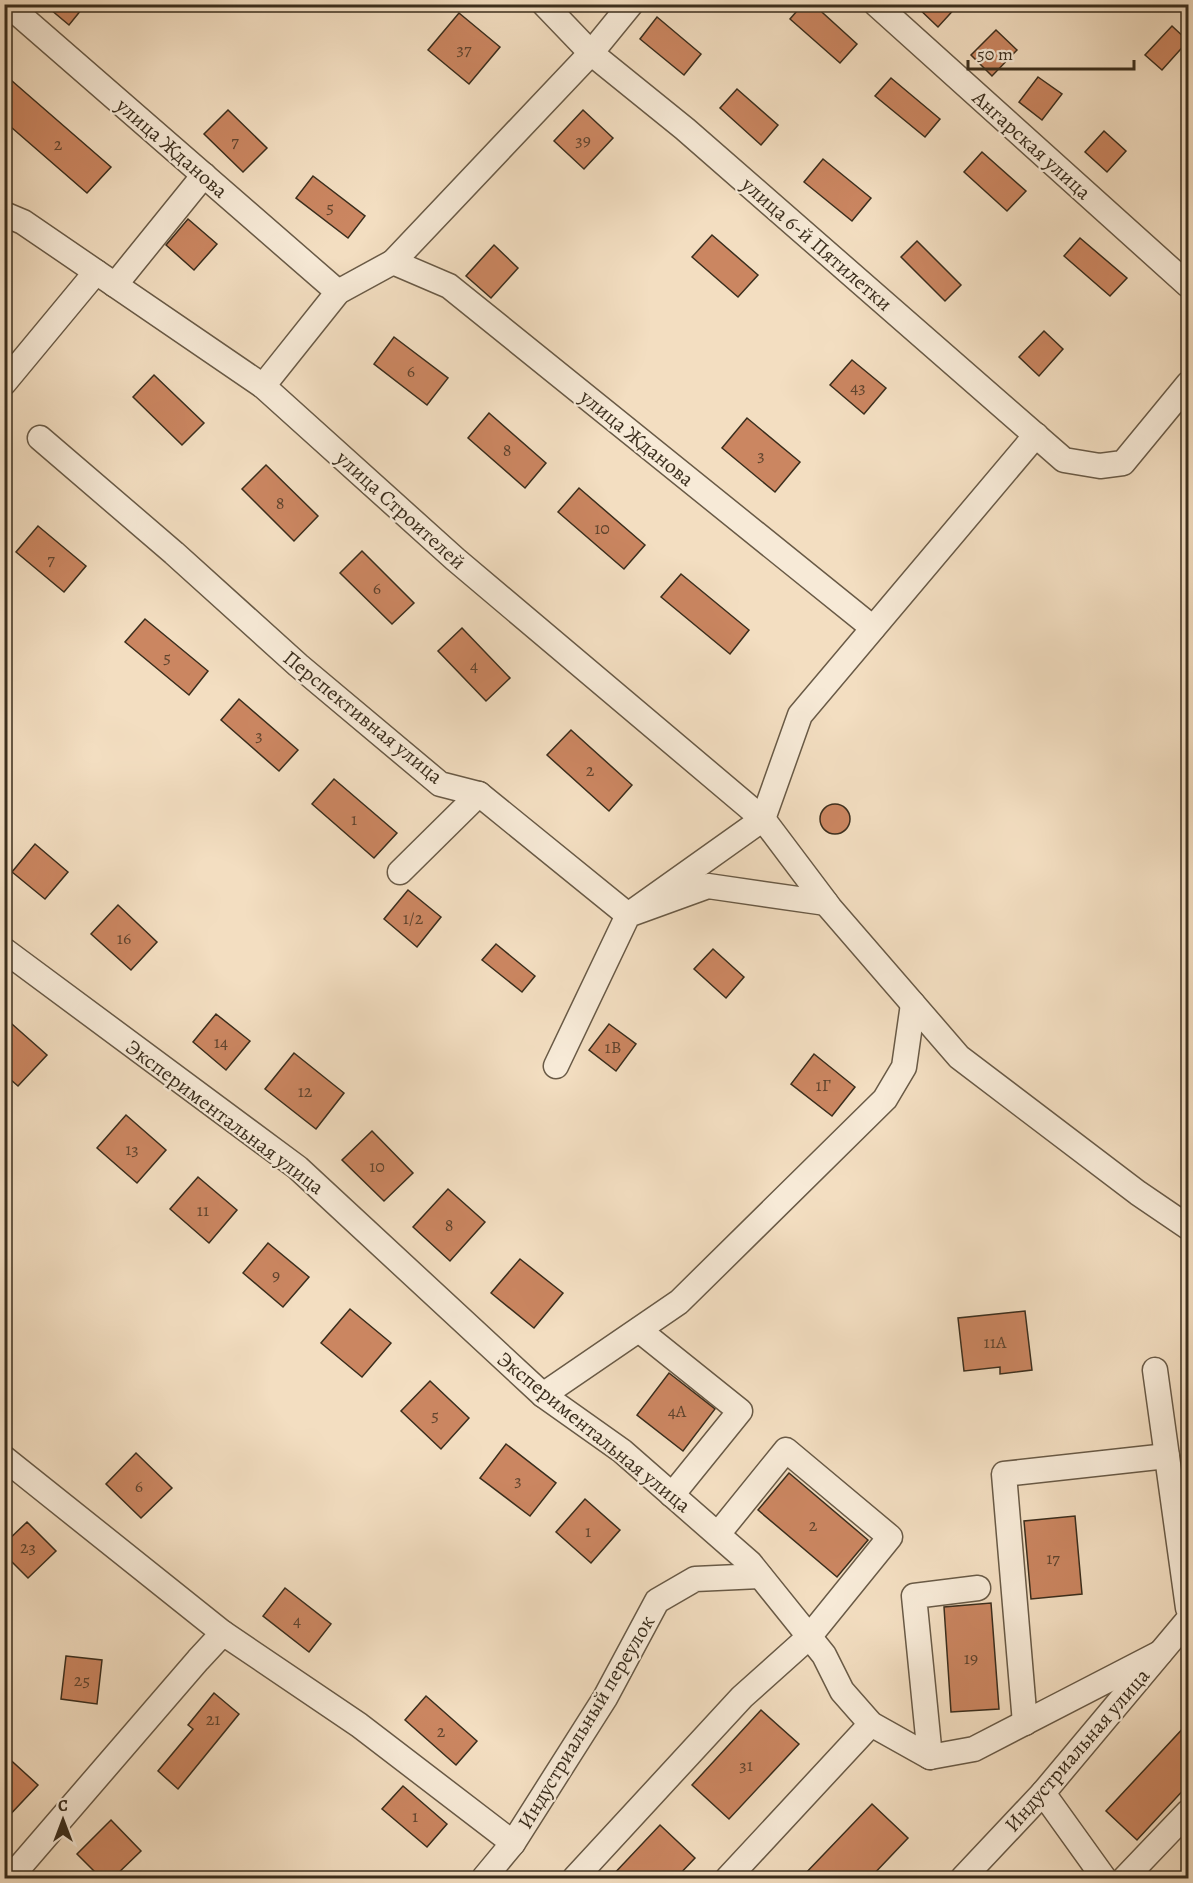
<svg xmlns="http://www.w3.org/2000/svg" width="1193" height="1883" font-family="Alegreya,serif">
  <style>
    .building { fill: #cb8661; stroke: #3b2e1d; stroke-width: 1.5 }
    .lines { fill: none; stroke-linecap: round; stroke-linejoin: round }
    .minor-casing { stroke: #695a46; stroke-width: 27 }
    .minor { stroke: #f7ead7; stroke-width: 24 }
    .labels { text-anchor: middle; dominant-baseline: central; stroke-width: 4.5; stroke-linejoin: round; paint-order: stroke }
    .number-label { font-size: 18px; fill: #5f442e }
    .street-label { font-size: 21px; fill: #3b2e1d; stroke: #f7ead7 }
  </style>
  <rect width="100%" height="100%" fill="#f3dec1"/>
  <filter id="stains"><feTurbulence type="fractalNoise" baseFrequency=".00333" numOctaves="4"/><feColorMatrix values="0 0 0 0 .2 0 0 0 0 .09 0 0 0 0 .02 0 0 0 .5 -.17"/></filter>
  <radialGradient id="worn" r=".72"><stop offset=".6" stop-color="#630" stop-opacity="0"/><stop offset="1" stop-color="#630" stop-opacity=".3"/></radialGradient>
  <g class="building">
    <polygon points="44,4 86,4 69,25"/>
    <polygon points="803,4 813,4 857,44 840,63 790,19"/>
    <polygon points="914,4 959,4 938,27"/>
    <polygon points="459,13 500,47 469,84 428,50"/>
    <polygon points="657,17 701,54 684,75 640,39"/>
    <polygon points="1172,26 1188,41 1162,70 1145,55"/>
    <polygon points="996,30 1017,50 992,76 971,55"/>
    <polygon points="4,74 111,167 87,193 4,121"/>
    <polygon points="1038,77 1062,94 1042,120 1019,102"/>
    <polygon points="891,78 940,119 925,137 875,96"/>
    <polygon points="737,89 778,125 761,145 720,108"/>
    <polygon points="228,110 267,148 243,172 204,134"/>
    <polygon points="583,110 613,138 584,169 554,141"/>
    <polygon points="1104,131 1126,151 1107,172 1085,152"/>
    <polygon points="982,152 1026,191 1007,211 964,172"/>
    <polygon points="823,159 871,198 852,221 804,182"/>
    <polygon points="313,176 365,216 348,238 296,198"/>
    <polygon points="188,219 217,244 194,270 166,245"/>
    <polygon points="712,235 758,275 738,297 692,257"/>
    <polygon points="1080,238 1127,278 1110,296 1064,256"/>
    <polygon points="917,241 961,285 945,301 901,257"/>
    <polygon points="494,245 518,268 491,298 466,276"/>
    <polygon points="1044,331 1063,349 1039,376 1019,357"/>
    <polygon points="394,337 448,378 427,405 374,364"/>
    <polygon points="852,360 886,388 864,414 830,385"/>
    <polygon points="154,375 204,423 182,445 133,397"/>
    <polygon points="489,413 546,463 525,488 468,438"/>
    <polygon points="747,418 800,462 775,492 722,448"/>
    <polygon points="266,465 318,516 294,541 242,489"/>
    <polygon points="579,488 645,545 624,569 558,512"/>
    <polygon points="38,526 86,566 64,592 16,552"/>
    <polygon points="362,551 414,603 392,624 340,573"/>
    <polygon points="681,574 749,630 730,654 661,597"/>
    <polygon points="145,619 208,671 189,695 125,642"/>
    <polygon points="462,628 510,678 486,701 438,651"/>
    <polygon points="239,699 298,750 279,771 221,720"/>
    <polygon points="571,730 632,785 609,811 547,755"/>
    <polygon points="334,779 397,833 374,858 312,804"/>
    <circle cx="835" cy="819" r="15"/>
    <polygon points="35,844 68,872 45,899 12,872"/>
    <polygon points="408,890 441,917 417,947 384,919"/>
    <polygon points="118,905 157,942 131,970 91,934"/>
    <polygon points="496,944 535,976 522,992 482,960"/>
    <polygon points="713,949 744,977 726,998 694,969"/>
    <polygon points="216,1014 250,1041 226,1070 193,1042"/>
    <polygon points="4,1017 47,1055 18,1086 4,1074"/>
    <polygon points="609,1024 636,1044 616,1071 589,1050"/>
    <polygon points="294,1053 344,1093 316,1129 265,1089"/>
    <polygon points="814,1054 855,1087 832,1116 791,1084"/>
    <polygon points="126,1115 166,1150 137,1183 97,1148"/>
    <polygon points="372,1131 413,1173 384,1201 342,1160"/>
    <polygon points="198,1177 237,1210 209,1243 170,1209"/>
    <polygon points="448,1189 485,1222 450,1261 413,1227"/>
    <polygon points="268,1243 309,1277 283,1307 243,1273"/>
    <polygon points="520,1259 563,1293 534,1328 491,1293"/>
    <polygon points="350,1309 391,1343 362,1377 321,1343"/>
    <polygon points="1025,1311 1032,1370 1000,1374 1000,1367 964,1371 958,1318"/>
    <polygon points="669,1373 715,1409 683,1451 637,1415"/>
    <polygon points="430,1381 469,1418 441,1449 401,1411"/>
    <polygon points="506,1444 556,1483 530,1516 480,1478"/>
    <polygon points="136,1453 172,1488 141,1518 106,1484"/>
    <polygon points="789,1473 868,1540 837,1577 758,1510"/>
    <polygon points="585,1499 620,1530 591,1563 556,1532"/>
    <polygon points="1075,1516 1082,1594 1031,1599 1024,1521"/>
    <polygon points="27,1522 56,1551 28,1578 4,1554 4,1544"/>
    <polygon points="285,1588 331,1624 309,1652 263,1616"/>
    <polygon points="991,1603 999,1709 951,1712 944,1607"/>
    <polygon points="66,1656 102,1660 97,1704 61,1699"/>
    <polygon points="214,1693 239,1714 178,1789 158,1771 193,1729 188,1725"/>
    <polygon points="426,1696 477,1741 456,1765 405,1720"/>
    <polygon points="761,1710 799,1744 729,1819 692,1785"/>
    <polygon points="1188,1723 1188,1785 1137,1840 1106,1811"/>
    <polygon points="4,1754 38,1785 4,1821"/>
    <polygon points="403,1786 447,1824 427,1847 382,1809"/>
    <polygon points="872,1804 908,1838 870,1878 801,1878"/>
    <polygon points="111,1820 141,1851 113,1878 101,1878 77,1854"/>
    <polygon points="660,1825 695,1858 676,1878 610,1878"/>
  </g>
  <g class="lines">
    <defs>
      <g id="minor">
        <polyline points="7,4 338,292"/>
        <polyline points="544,4 591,53 685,129 1064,460 1100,466 1123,463 1188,384"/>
        <polyline points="876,4 1188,285"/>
        <polyline points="4,214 23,222 263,386 455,559 763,819 830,908 959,1057 1138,1193 1188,1227"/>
        <polyline points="393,262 449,286 873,628"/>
        <polyline points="115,285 204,175"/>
        <polyline points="4,383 96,272"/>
        <polyline points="263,386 338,292 393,262 591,53 631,4"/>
        <polyline points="40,438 174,553 298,665 440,784 479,794 628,915 763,819"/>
        <polyline points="763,819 800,715 1036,435"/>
        <polyline points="400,872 479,794"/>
        <polyline points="4,950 298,1168 543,1395 622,1451 750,1563 824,1655 842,1691 871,1724 930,1757 974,1749 1160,1653"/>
        <polyline points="556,1066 628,915 708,886 826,903"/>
        <polyline points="639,1330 740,1411 672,1495"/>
        <polyline points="1155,1370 1188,1608"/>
        <polyline points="543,1395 679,1302 885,1099 904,1067 913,1004"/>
        <polyline points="4,1458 223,1633"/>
        <polyline points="1025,1723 1004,1474 1167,1456"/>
        <polyline points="930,1757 914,1596 978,1588"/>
        <polyline points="1043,1793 1104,1878"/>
        <polyline points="513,1843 605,1698 657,1601 695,1579 760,1576"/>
        <polyline points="10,1878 198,1660 223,1633 359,1725 513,1843 484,1878"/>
        <polyline points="575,1878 742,1697 809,1637 890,1537 786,1450 718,1534"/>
        <polyline points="728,1878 871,1724"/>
        <polyline points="963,1878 1043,1793 1188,1620"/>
        <polyline points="1125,1878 1188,1812"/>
      </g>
    </defs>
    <use href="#minor" class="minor-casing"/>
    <use href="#minor" class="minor"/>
  </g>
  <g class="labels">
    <g class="number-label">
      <text x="464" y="49">37</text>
      <text x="583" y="140">39</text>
      <text x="235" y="141">7</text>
      <text x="58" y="144">2</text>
      <text x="330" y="207">5</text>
      <text x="411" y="371">6</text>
      <text x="858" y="387">43</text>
      <text x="507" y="450">8</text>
      <text x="761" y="455">3</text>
      <text x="280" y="503">8</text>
      <text x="602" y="528">10</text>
      <text x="51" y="559">7</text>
      <text x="377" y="588">6</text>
      <text x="167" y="657">5</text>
      <text x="474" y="665">4</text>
      <text x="259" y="735">3</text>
      <text x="590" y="770">2</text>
      <text x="354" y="819">1</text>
      <text x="413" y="918">1/2</text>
      <text x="124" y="938">16</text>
      <text x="221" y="1042">14</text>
      <text x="613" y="1047">1В</text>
      <text x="823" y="1085">1Г</text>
      <text x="305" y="1091">12</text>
      <text x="132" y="1149">13</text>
      <text x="377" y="1166">10</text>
      <text x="203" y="1210">11</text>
      <text x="449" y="1225">8</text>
      <text x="276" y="1275">9</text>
      <text x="995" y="1342">11А</text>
      <text x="677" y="1411">4А</text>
      <text x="435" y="1415">5</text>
      <text x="518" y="1480">3</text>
      <text x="139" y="1486">6</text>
      <text x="813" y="1525">2</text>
      <text x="588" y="1531">1</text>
      <text x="28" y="1547">23</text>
      <text x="1053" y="1558">17</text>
      <text x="297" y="1620">4</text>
      <text x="971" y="1658">19</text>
      <text x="82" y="1680">25</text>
      <text x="213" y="1719">21</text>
      <text x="441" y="1731">2</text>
      <text x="746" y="1765">31</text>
      <text x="415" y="1816">1</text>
    </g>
    <g class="street-label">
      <text transform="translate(1032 145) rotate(42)">Ангарская улица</text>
      <text transform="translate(172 148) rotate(41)">улица Жданова</text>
      <text transform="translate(817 244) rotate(41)">улица 6-й Пятилетки</text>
      <text transform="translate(637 438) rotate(39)">улица Жданова</text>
      <text transform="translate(401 510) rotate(42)">улица Строителей</text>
      <text transform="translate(363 717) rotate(39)">Перспективная улица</text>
      <text transform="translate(225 1117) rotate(37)">Экспериментальная улица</text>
      <text transform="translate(594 1432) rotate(39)">Экспериментальная улица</text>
      <text transform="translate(586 1722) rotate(-59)">Индустриальный переулок</text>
      <text transform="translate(1077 1750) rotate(-49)">Индустриальная улица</text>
    </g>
  </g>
  <rect width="1193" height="1883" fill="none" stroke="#f3dec1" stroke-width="24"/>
  <rect x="6" y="6" width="1181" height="1871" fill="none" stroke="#3b2e1d" stroke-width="3"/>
  <rect x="12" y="12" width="1169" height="1859" fill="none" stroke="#3b2e1d" stroke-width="1.5"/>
  <g transform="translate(63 1820)" stroke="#f7ead7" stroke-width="4.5" paint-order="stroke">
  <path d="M0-4.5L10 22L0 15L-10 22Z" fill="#3b2e1d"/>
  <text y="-9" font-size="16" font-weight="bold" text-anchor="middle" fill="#3b2e1d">С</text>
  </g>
  <path d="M968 60v9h166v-9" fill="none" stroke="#3b2e1d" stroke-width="3"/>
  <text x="977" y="60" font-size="18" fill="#3b2e1d" stroke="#f7ead7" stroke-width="4.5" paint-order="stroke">50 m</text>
  <rect width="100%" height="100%" filter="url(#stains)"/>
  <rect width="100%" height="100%" fill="url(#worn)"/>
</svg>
